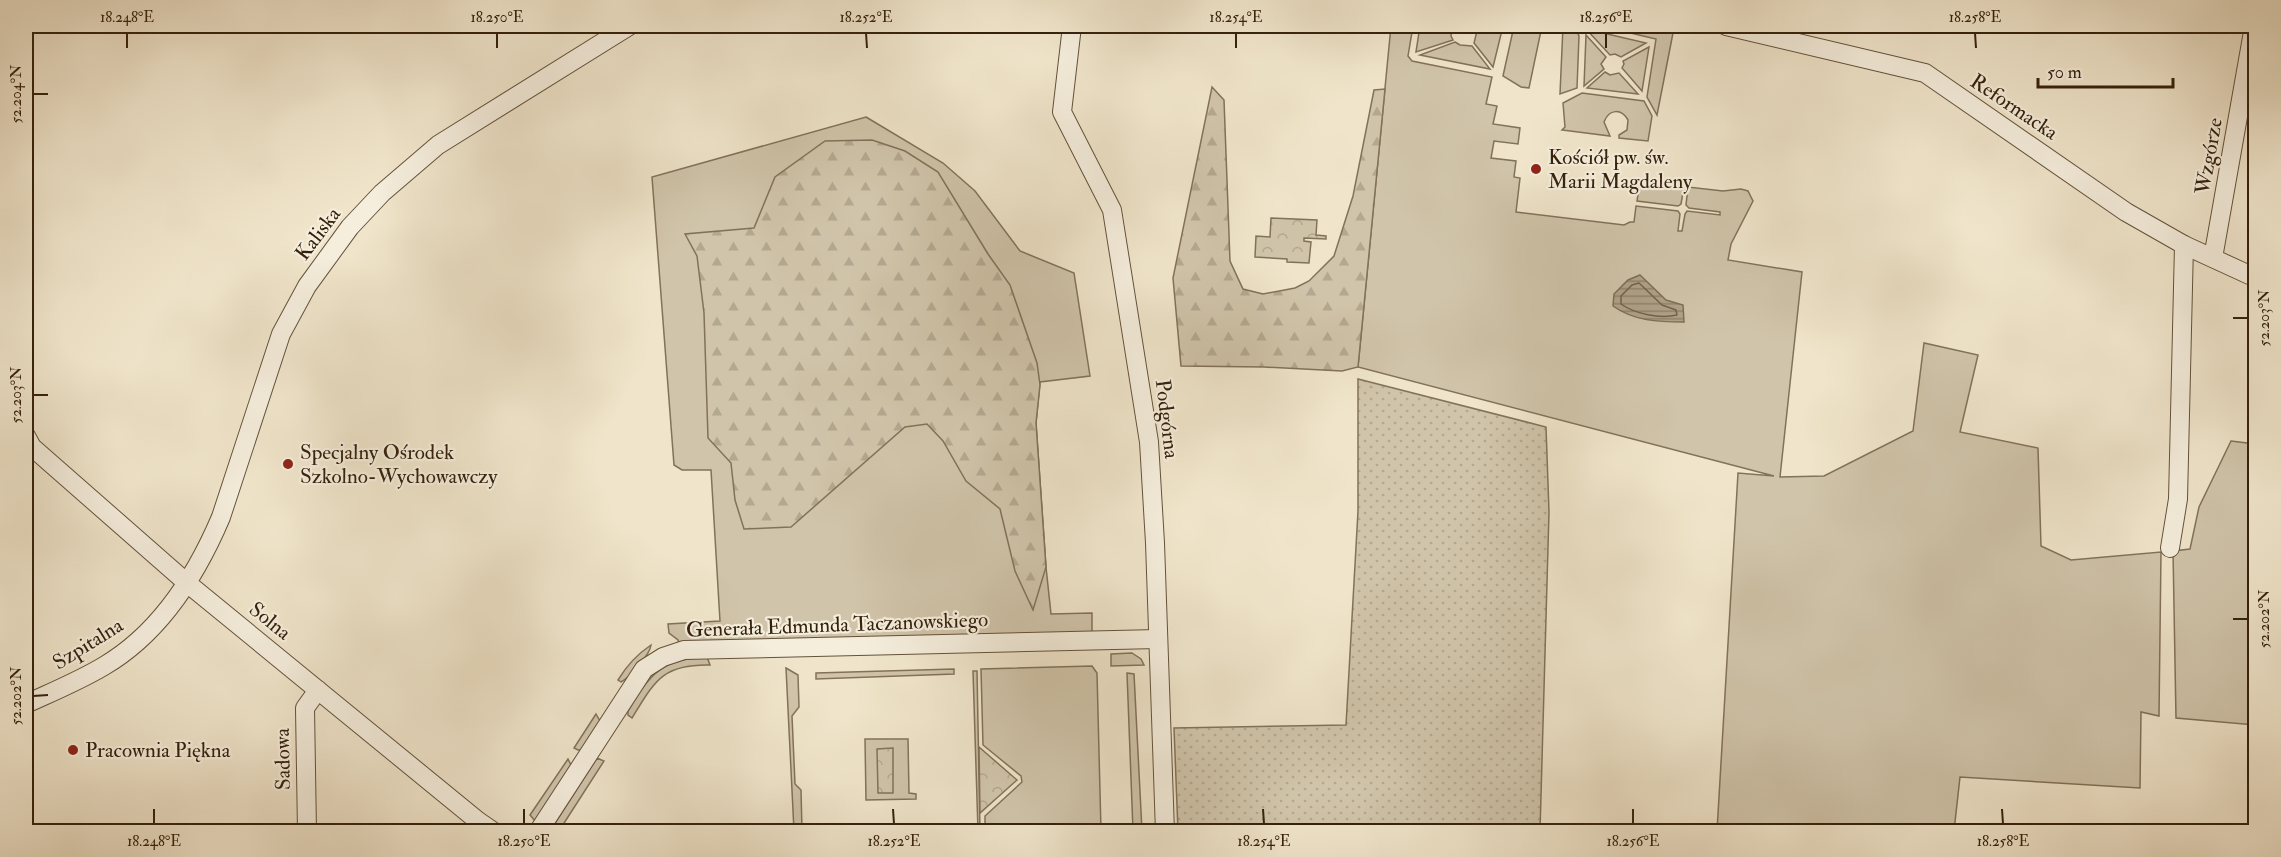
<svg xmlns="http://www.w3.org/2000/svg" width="2281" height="857" font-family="'IM FELL Double Pica',serif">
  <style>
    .grass { fill: #d0c4aa; stroke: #82725a; stroke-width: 1.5 }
    .forest { fill: url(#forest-firs); stroke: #82725a; stroke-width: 1.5 }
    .park { fill: url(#park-crowns); stroke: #82725a; stroke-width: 1.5 }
    .garden { fill: url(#garden-dots); stroke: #82725a; stroke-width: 1.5 }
    .water { fill: url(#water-rules); stroke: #7e6e57; stroke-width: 1.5 }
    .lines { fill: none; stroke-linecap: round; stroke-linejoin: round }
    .shore { stroke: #72624a; stroke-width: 1.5 }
    .minor-casing { stroke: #63523b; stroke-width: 20 }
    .minor { stroke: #f5eedd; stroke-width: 18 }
    .ticks { fill: none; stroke: #34210b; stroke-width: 2 }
    .poi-dot { fill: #8f2418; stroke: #f5eedd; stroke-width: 2 }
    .labels { text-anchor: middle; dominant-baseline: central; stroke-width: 4.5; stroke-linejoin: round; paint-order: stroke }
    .street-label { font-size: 21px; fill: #34210b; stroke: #f5eedd }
    .poi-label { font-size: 21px; fill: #34210b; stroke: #f5eedd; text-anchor: start }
    .neatline { fill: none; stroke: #34210b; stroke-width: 2 }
    .ticks-label { font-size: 15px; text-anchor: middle; fill: #34210b }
  </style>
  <defs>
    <pattern id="forest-firs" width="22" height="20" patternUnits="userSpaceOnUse" patternTransform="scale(1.5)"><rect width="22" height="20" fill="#d0c4aa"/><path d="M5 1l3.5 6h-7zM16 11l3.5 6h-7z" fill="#b3a891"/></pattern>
    <pattern id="park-crowns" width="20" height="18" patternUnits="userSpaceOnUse" patternTransform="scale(1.5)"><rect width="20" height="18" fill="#d0c4aa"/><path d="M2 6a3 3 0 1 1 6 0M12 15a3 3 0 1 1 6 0" fill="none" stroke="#b3a891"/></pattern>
    <pattern id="garden-dots" width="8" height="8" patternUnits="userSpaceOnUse" patternTransform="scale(1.5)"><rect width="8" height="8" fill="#d0c4aa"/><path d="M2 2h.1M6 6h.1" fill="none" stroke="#b3a891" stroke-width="1.8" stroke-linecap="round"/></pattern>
    <pattern id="water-rules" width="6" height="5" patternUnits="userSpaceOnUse" patternTransform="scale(1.5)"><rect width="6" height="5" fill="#b0a28a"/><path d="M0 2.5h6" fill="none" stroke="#90846f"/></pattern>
  </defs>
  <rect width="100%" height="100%" fill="#f0e5cb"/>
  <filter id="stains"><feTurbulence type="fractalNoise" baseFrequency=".00333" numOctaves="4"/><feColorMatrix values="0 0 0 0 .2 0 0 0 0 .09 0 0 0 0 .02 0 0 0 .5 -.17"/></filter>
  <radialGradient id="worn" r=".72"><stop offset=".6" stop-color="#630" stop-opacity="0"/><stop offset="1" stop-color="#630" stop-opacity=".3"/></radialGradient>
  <g class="grass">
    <polygon points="1391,26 1413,26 1408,56 1412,61 1492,77 1486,104 1497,106 1493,124 1520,128 1518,144 1494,141 1491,158 1516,161 1514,177 1520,178 1516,212 1624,225 1630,222 1634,222 1636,206 1678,211 1680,214 1678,231 1682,231 1685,214 1687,211 1720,215 1720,212 1689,208 1686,205 1688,187 1723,191 1741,189 1748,191 1753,201 1731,244 1728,260 1802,272 1780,477 1824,476 1913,431 1924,343 1978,355 1960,432 2038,448 2041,546 2071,560 2161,552 2159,716 2141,712 2140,788 1960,777 1954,831 1717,831 1738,473 1774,476 1358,367"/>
    <polygon points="1420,26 1455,26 1452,28 1451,36 1453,40 1416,52"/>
    <polygon points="1480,26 1503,26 1493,67 1474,43 1477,31 1475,28"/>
    <polygon points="1514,26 1542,26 1529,88 1521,87 1503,76"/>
    <polygon points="1563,26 1575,27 1579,36 1577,88 1560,94"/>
    <polygon points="1601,26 1649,26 1673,33 1657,115 1647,97 1656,39"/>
    <polygon points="1586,29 1646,43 1621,57 1615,54 1610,55"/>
    <polygon points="1586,35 1606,57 1601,64 1604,69 1584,86"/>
    <polygon points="1455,42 1460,45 1472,46 1490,69 1420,55"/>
    <polygon points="1649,47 1642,91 1622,68 1624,64 1623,61"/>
    <polygon points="1605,72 1610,75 1619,73 1638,94 1587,88"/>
    <path d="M1582 93 1644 101 1652 116 1648 141 1619 138V135L1627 130 1628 120C1621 108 1609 109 1604 122L1610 136 1562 130 1565 127 1563 103Z"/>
    <polygon points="866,117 943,163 975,191 1020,251 1074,273 1090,376 1040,382 1036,423 1046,567 1051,614 1092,613 1092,633 679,644 678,640 669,633 668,624 720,621 711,470 682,470 674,465 652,177"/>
    <polygon points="1640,181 1684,187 1681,204 1678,206 1637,201"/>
    <polygon points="2231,441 2255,444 2255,725 2176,718 2173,551 2190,549 2199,507"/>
    <path d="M651 645C650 655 629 678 621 682L618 680C627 665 636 655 651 645Z"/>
    <polygon points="1132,653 1141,659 1144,665 1111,666 1111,654"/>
    <path d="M707 657 710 665C662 664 655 681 632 718L628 715V711C650 674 661 659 707 657Z"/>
    <polygon points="1092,666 1097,673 1101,831 985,831 985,816 1022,782 1021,776 983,745 981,669"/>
    <polygon points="786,668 798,675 799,707 792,716 795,784 801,790 802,831 794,831"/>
    <polygon points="954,669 954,674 816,679 816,673"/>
    <polygon points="973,671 977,671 980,832 978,831"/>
    <polygon points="1127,673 1134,674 1142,831 1133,831"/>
    <polygon points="596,714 600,721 581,750 578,750 574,748"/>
    <polygon points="865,739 908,739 909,793 916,794 916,799 866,800"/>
    <polygon points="597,758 604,761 559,831 550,831"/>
    <polygon points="568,759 571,765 536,822 530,815"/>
  </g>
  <g class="forest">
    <polygon points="1212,87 1224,100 1230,261 1243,289 1263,294 1295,288 1309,281 1334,256 1353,196 1374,90 1385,89 1358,367 1342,371 1264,367 1181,366 1173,278"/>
    <polygon points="872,140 905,151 938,172 988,254 1010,285 1037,363 1040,385 1036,423 1046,567 1033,610 1015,571 1000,509 966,481 943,441 927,424 905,427 791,527 744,529 735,500 731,463 708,438 704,313 697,256 685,234 754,228 775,177 825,141"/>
  </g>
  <g class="park">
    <polygon points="1271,218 1317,220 1316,235 1326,236 1326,239 1304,238 1304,241 1311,242 1309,263 1287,262 1287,259 1255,257 1256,236 1270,237"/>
    <polygon points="979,747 1017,780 980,813"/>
    <polygon points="893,748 893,793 878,793 877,749"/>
  </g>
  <polygon class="garden" points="1358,379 1546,427 1549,512 1540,831 1178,831 1174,728 1346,725 1358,511"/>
  <path class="water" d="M1640 275 1666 300 1683 305 1684 322C1658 322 1634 321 1613 306L1614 294 1628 280Z"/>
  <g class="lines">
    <path class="shore" d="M1639 283 1662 305 1676 310 1677 315C1660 319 1635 314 1621 304V296L1632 285Z"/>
    <defs>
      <g id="minor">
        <polyline points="1072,26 1062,112 1112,210 1149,442 1155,543 1165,832"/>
        <polyline points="1726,26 1925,73 2126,212 2184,245 2256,278"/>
        <polyline points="2213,258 2254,26"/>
        <polyline points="26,436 32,447 187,583 478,821 494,832"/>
        <polyline points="2170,548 2178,499 2184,245"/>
        <path d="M26 704C52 692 79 681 104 666 160 633 196 576 221 517L281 334 307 286 350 227 382 193 438 145 629 26"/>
        <polyline points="307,832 305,708 318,690"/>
        <polyline points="538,832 644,669 663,657 684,650 1158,639"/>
      </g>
    </defs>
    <use href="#minor" class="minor-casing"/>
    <use href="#minor" class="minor"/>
  </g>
  <path class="ticks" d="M127 33V48M497 33V48M866 33 867 48M1236 33V48M1606 33V48M1975 33 1976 48M33 94H48M2233 318H2248M33 395H48M2233 619H2248M33 696 48 695M154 809V824M524 809V824M893 809 894 824M1263 809 1264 824M1633 809V824M2002 809 2003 824"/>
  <g class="poi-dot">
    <circle cx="1536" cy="169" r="6"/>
    <circle cx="288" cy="464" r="6"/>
    <circle cx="73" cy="750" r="6"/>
  </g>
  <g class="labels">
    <g class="street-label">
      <text transform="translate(2014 107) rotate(34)">Reformacka</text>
      <text transform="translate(2209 156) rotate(-80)">Wzgórze</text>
      <text transform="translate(318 234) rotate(-53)">Kaliska</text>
      <text transform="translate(1167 419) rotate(83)">Podgórna</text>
      <text transform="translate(270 621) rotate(39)">Solna</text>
      <text transform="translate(837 625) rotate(-2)">Generała Edmunda Taczanowskiego</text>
      <text transform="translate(88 644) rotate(-32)">Szpitalna</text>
      <text transform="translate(283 759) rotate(-91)">Sadowa</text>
    </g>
    <g class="poi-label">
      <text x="1548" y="157">Kościół pw. św.<tspan x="1548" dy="24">Marii Magdaleny</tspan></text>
      <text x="300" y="452">Specjalny Ośrodek<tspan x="300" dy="24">Szkolno-Wychowawczy</tspan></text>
      <text x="85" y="750">Pracownia Piękna</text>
    </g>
  </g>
  <rect width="2281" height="857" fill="none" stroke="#f0e5cb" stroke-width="66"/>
  <path d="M2038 78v9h135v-9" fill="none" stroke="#34210b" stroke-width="3"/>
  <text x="2047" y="78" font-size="18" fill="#34210b" stroke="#f5eedd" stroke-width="4.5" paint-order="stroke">50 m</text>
  <rect x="33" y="33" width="2215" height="791" class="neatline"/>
  <g class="ticks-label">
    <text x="127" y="22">18.248°E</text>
    <text x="497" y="22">18.250°E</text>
    <text x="866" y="22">18.252°E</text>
    <text x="1236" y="22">18.254°E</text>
    <text x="1606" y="22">18.256°E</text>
    <text x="1975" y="22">18.258°E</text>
    <text transform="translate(16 94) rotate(-90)" y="5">52.204°N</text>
    <text transform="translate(2264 318) rotate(-90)" y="5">52.203°N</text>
    <text transform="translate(16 395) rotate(-90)" y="5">52.203°N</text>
    <text transform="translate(2264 619) rotate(-90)" y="5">52.202°N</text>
    <text transform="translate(16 696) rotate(-90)" y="5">52.202°N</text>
    <text x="154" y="846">18.248°E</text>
    <text x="524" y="846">18.250°E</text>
    <text x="894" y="846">18.252°E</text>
    <text x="1264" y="846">18.254°E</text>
    <text x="1633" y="846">18.256°E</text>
    <text x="2003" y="846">18.258°E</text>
  </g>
  <rect width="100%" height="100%" filter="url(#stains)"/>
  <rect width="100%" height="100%" fill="url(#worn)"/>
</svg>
